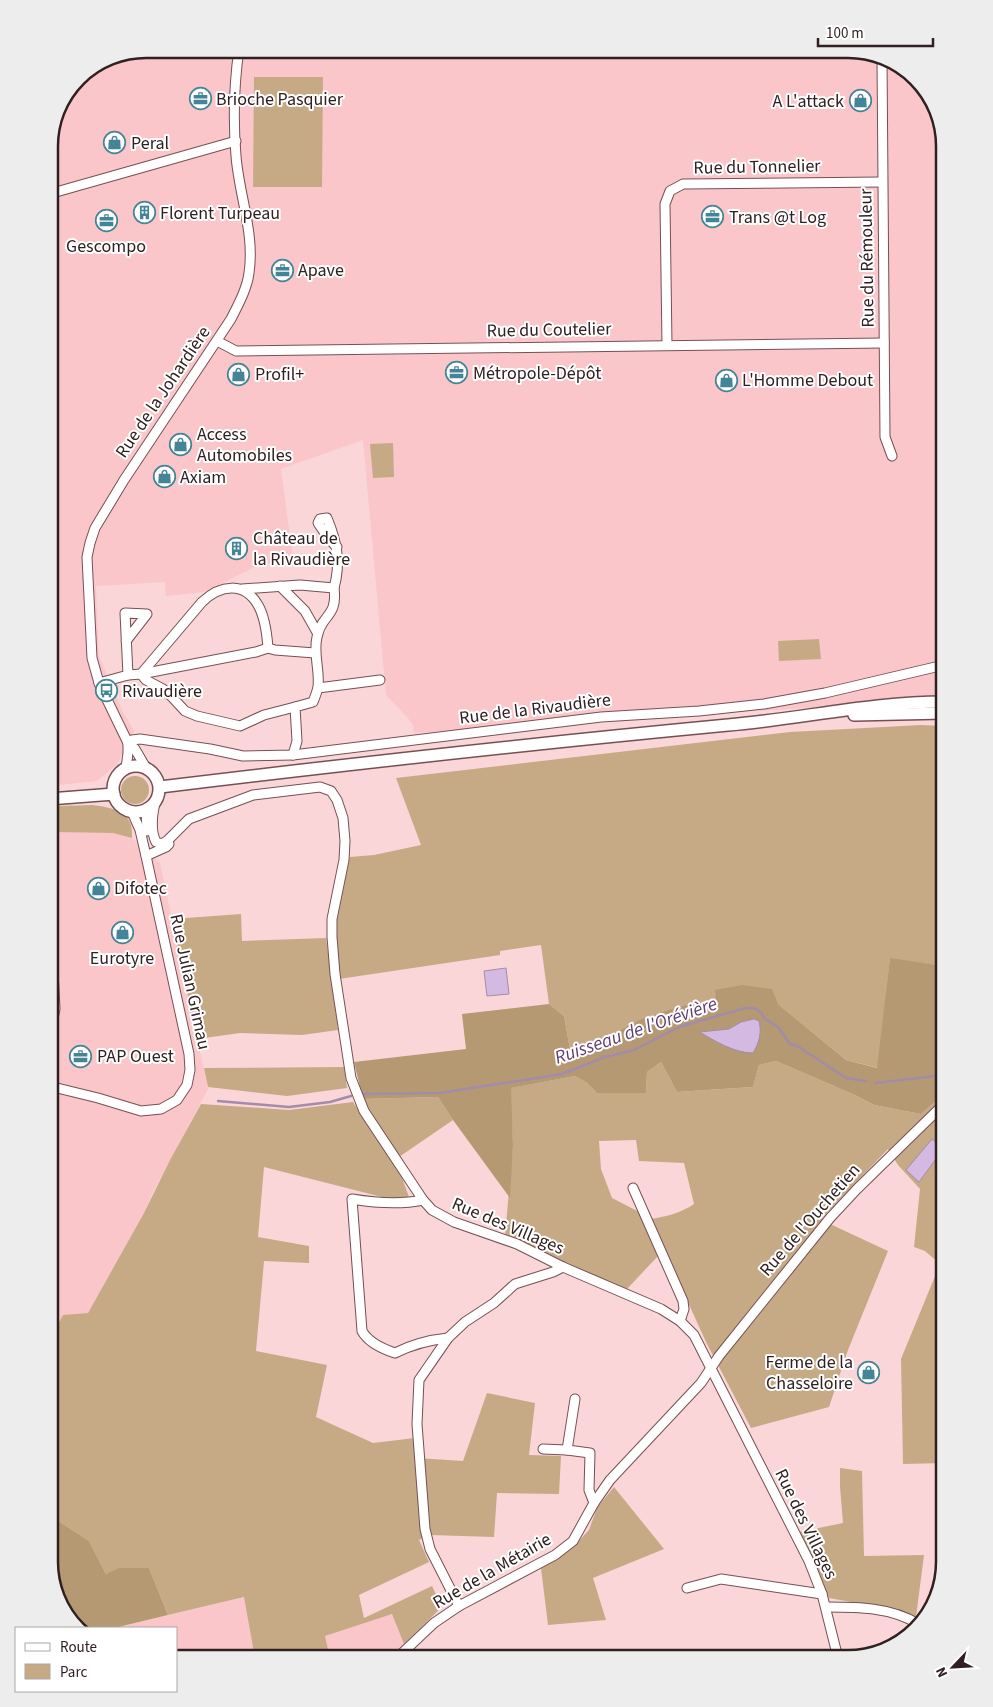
<svg xmlns="http://www.w3.org/2000/svg" width="993" height="1707" font-family="'Source Sans 3',sans-serif">
  <style>
    .built { fill: #fac6c9 }
    .green { fill: #c6aa86 }
    .forest { fill: #b59972 }
    .water { fill: #d4bae3; stroke: #a38ca9 }
    .lines { fill: none; stroke-linecap: round; stroke-linejoin: round }
    .stream { stroke: #a38ca9; stroke-width: 2.5 }
    .minor-casing { stroke: #755053; stroke-width: 11 }
    .major-casing { stroke: #755053; stroke-width: 14 }
    .minor { stroke: #fff; stroke-width: 9 }
    .major { stroke: #fff; stroke-width: 11 }
    .labels { text-anchor: middle; dominant-baseline: central; stroke-width: 4; stroke-linejoin: round; paint-order: stroke }
    .poi-label { font-size: 18px; fill: #302021; stroke: #fff; text-anchor: start }
    .street-label { font-size: 18px; fill: #302021; stroke: #fff }
    .water-label { font-size: 19px; font-style: italic; fill: #5f3d71; stroke: #fff }
    .rim { fill: none; stroke: #302021; stroke-width: 2.5 }
  </style>
  <rect width="100%" height="100%" fill="#fad6d8"/>
  <g class="built">
    <polygon points="145,49 854,49 902,65 934,103 944,145 944,699 414,733 413,725 408,718 386,695 363,440 281,469 293,559 257,566 204,592 166,596 165,582 96,586 99,656 122,710 134,731 117,764 97,781 49,786 49,139 77,77 109,56"/>
    <polygon points="49,832 113,833 132,838 160,863 208,1089 153,1192 144,1213 88,1313 49,1341"/>
    <polygon points="245,1597 255,1658 176,1658 176,1628 114,1628"/>
    <polygon points="392,1614 404,1644 414,1653 408,1658 330,1658 325,1636"/>
  </g>
  <g class="green">
    <polygon points="254,77 323,77 322,187 253,187"/>
    <polygon points="393,443 394,477 373,478 370,444"/>
    <polygon points="819,639 821,659 779,661 778,641"/>
    <polygon points="921,725 944,726 944,966 890,959 878,1068 846,1060 778,1004 716,999 680,1006 643,1018 571,1055 564,1016 549,1004 541,945 500,951 500,955 339,979 336,939 336,919 350,857 374,855 421,845 396,778 790,732"/>
    <circle cx="135" cy="790" r="14"/>
    <path d="M93 805C107 807 127 810 131 825 132 829 132 834 132 838L113 833 49 832V810L58 806Z"/>
    <polygon points="241,914 242,941 326,938 338,1030 302,1035 240,1033 197,1039 172,919"/>
    <path d="M776 1061 857 1096 874 1105 921 1114 944 1094V1463L903 1464 901 1359 940 1264 925 1251 914 1247 920 1189 898 1165 888 1149 822 1218 830 1224 888 1251 848 1350 829 1407 751 1428 707 1344 650 1219C665 1217 681 1213 694 1204L684 1163 639 1161 636 1140 599 1141 601 1169 612 1198 641 1213 659 1255 626 1290 505 1236 513 1145 510 1088 575 1076 587 1083 597 1093H646L647 1072 661 1062 677 1092 753 1087 759 1065Z"/>
    <polygon points="344,1067 347,1088 287,1096 208,1087 204,1068"/>
    <polygon points="438,1097 453,1120 399,1157 363,1099"/>
    <polygon points="353,1102 401,1175 410,1200 394,1200 264,1167 258,1237 309,1246 309,1263 264,1261 256,1351 327,1365 316,1417 373,1443 415,1438 417,1458 463,1461 487,1393 535,1403 529,1455 561,1456 559,1494 497,1493 494,1537 430,1535 419,1540 429,1562 359,1595 364,1618 432,1586 442,1607 404,1644 392,1614 325,1636 330,1658 255,1658 244,1597 168,1615 149,1568 106,1574 89,1541 60,1522 49,1507 49,1341 63,1315 88,1313 144,1213 170,1160 201,1104 289,1110"/>
    <polygon points="840,1468 862,1471 864,1556 924,1555 916,1617 900,1611 829,1598 819,1573 799,1532 843,1523 840,1487"/>
    <polygon points="614,1487 664,1549 593,1578 606,1620 548,1625 541,1568 576,1544 589,1530 597,1508"/>
  </g>
  <g class="forest">
    <polygon points="890,958 944,966 944,1094 921,1114 874,1105 857,1096 776,1061 759,1065 753,1087 677,1092 661,1062 647,1072 646,1093 597,1093 587,1083 575,1076 511,1088 513,1145 510,1198 453,1120 438,1097 363,1099 354,1062 466,1049 462,1014 549,1004 564,1016 571,1055 643,1018 680,1006 716,999 715,990 742,985 772,989 778,1004 846,1060 877,1068"/>
    <polygon points="49,1507 60,1522 89,1541 106,1574 119,1568 149,1568 168,1615 114,1628 80,1628 59,1604 49,1562"/>
  </g>
  <g class="water">
    <polygon points="506,968 509,994 487,996 484,971"/>
    <path d="M754 1019 759 1021C762 1033 759 1043 753 1053 735 1053 714 1041 700 1032L729 1029 741 1022Z"/>
    <polygon points="932,1139 944,1148 919,1182 906,1170"/>
  </g>
  <g class="lines">
    <g class="stream">
      <polyline points="875,1083 944,1075"/>
      <polyline points="362,1094 440,1093 562,1074 605,1057 634,1050 679,1027 745,1008 754,1008 761,1012 764,1018 779,1028 789,1043 799,1047 846,1078 866,1081"/>
      <polyline points="218,1101 289,1107 330,1102 351,1096"/>
    </g>
    <defs>
      <g id="minor">
        <polyline points="882,58 885,437 892,456"/>
        <polyline points="49,194 236,141"/>
        <polyline points="217,341 236,351 884,343"/>
        <polyline points="667,345 665,204 670,191 683,184 882,182"/>
        <polyline points="280,586 305,611 318,634"/>
        <path d="M334 588C341 563 337 542 327 518L320 519 318 523 329 539 337 547"/>
        <path d="M242 589 300 585 334 588C338 618 321 614 317 637 313 654 320 670 318 687 317 692 315 697 313 702L295 707 297 741 293 755"/>
        <path d="M268 648C267 634 265 617 258 605 244 581 220 585 202 602L141 674 146 680 163 689 172 697 185 711 197 716 240 726 264 715 295 707"/>
        <polyline points="128,675 141,674 256,652 268,648 275,650 315,653"/>
        <polyline points="99,683 128,675 125,613 147,614 126,641"/>
        <polyline points="318,688 380,680"/>
        <polyline points="128,743 132,740 140,739 210,749 243,756 293,755 601,717 699,711 764,704 825,693 944,665"/>
        <polyline points="128,743 135,749 146,768"/>
        <path d="M126 768 128 753V743L99 683 92 658 87 557 90 543 95 528 124 480 231 319C238 305 247 289 249 273 255 234 239 195 236 156 233 120 234 84 239 49"/>
        <path d="M155 803C152 816 150 830 156 842L162 844 168 840 189 819 253 795 320 787 331 791 337 800 343 818 345 841 344 860 332 919V937L335 974 351 1078 364 1111 423 1200 432 1210 454 1222 517 1244 563 1267 661 1309 680 1321 694 1335 809 1561 822 1594 838 1658"/>
        <polyline points="146,810 147,831"/>
        <polyline points="146,856 166,847 169,844"/>
        <polyline points="49,1036 55,1009 51,932 49,924"/>
        <polyline points="49,1086 98,1098 141,1111 161,1109 177,1100 187,1085 190,1070 189,1054 146,856 140,830 132,812"/>
        <polyline points="633,1188 683,1301 684,1309 680,1321"/>
        <path d="M423 1200C399 1205 376 1203 352 1199L362 1331C368 1342 383 1349 395 1353 413 1344 428 1340 448 1338"/>
        <polyline points="575,1399 567,1450 590,1453 589,1490 594,1503"/>
        <polyline points="543,1449 567,1450"/>
        <polyline points="687,1588 721,1579 822,1594"/>
        <polyline points="459,1606 430,1549 425,1529 417,1424 419,1380 448,1338 465,1322 494,1303 515,1284 553,1272 563,1267"/>
        <path d="M826 1607C857 1607 891 1607 918 1624"/>
        <polyline points="397,1658 434,1623 459,1606 555,1555 573,1541 594,1503 610,1480 701,1383 719,1356 830,1218 857,1189 944,1104"/>
      </g>
      <g id="major">
        <polyline points="854,715 944,713"/>
        <circle cx="136" cy="789" r="23"/>
        <path d="M160 787C349 764 538 743 728 725 800 719 871 702 944 702"/>
        <polyline points="49,799 114,794"/>
      </g>
    </defs>
    <use href="#minor" class="minor-casing"/>
    <use href="#major" class="major-casing"/>
    <use href="#minor" class="minor"/>
    <use href="#major" class="major"/>
  </g>
  <defs>
    <symbol id="office-ring" viewBox="-11 -11 22 22"><circle r="9.5" fill="#fff" stroke="#448498" stroke-width="1.5"/><path d="M-6-3h4V-5.5h4V-3h4V5H-6ZM-1-4.5V-3h2v-1.5ZM-6 0V1H6V0Z" fill="#448498"/></symbol>
    <symbol id="shop-ring" viewBox="-11 -11 22 22"><circle r="9.5" fill="#fff" stroke="#448498" stroke-width="1.5"/><path d="M-5-2.5h2.3a2.7 3.5 0 0 1 5.4 0H5L5.5 6h-11ZM-1.5-2.5h3a1.5 2.3 0 0 0-3 0Z" fill="#448498"/></symbol>
    <symbol id="building-ring" viewBox="-11 -11 22 22"><circle r="9.5" fill="#fff" stroke="#448498" stroke-width="1.5"/><path d="M-4-6H4V6H1V3H-1V6H-4ZM-2.5-4.3h1.7v1.8h-1.7ZM.8-4.3h1.7v1.8H.8ZM-2.5-1h1.7V.8h-1.7ZM.8-1h1.7V.8H.8Z" fill="#448498"/></symbol>
    <symbol id="bus-ring" viewBox="-11 -11 22 22"><circle r="9.5" fill="#fff" stroke="#448498" stroke-width="1.5"/><path d="M-5-6H5V4H4V6H2V4H-2V6H-4V4H-5ZM-3.5-4V0h7V-4ZM-3.5 1.2v1.5H-2V1.2ZM2 1.2v1.5H3.5V1.2Z" fill="#448498"/></symbol>
  </defs>
  <g fill-rule="evenodd">
    <use href="#office-ring" x="188" y="86" width="25" height="25"/>
    <use href="#shop-ring" x="848" y="88" width="25" height="25"/>
    <use href="#shop-ring" x="102" y="130" width="25" height="25"/>
    <use href="#building-ring" x="132" y="200" width="25" height="25"/>
    <use href="#office-ring" x="700" y="204" width="25" height="25"/>
    <use href="#office-ring" x="94" y="208" width="25" height="25"/>
    <use href="#office-ring" x="270" y="258" width="25" height="25"/>
    <use href="#office-ring" x="444" y="360" width="25" height="25"/>
    <use href="#shop-ring" x="226" y="362" width="25" height="25"/>
    <use href="#shop-ring" x="714" y="368" width="25" height="25"/>
    <use href="#shop-ring" x="168" y="432" width="25" height="25"/>
    <use href="#shop-ring" x="152" y="464" width="25" height="25"/>
    <use href="#building-ring" x="224" y="536" width="25" height="25"/>
    <use href="#bus-ring" x="94" y="678" width="25" height="25"/>
    <use href="#shop-ring" x="86" y="876" width="25" height="25"/>
    <use href="#shop-ring" x="110" y="920" width="25" height="25"/>
    <use href="#office-ring" x="68" y="1044" width="25" height="25"/>
    <use href="#shop-ring" x="856" y="1360" width="25" height="25"/>
  </g>
  <g class="labels">
    <g class="poi-label">
      <text x="216" y="99">Brioche Pasquier</text>
      <text x="844" y="101" text-anchor="end">A L'attack</text>
      <text x="131" y="143">Peral</text>
      <text x="160" y="213">Florent Turpeau</text>
      <text x="729" y="217">Trans @t Log</text>
      <text x="106" y="246" text-anchor="middle">Gescompo</text>
      <text x="298" y="270">Apave</text>
      <text x="473" y="373">Métropole-Dépôt</text>
      <text x="255" y="374">Profil+</text>
      <text x="742" y="380">L'Homme Debout</text>
      <text x="197" y="434">Access<tspan x="197" dy="21">Automobiles</tspan></text>
      <text x="180" y="477">Axiam</text>
      <text x="253" y="538">Château de<tspan x="253" dy="21">la Rivaudière</tspan></text>
      <text x="122" y="691">Rivaudière</text>
      <text x="114" y="888">Difotec</text>
      <text x="122" y="958" text-anchor="middle">Eurotyre</text>
      <text x="97" y="1056">PAP Ouest</text>
      <text x="853" y="1362" text-anchor="end">Ferme de la<tspan x="853" dy="21">Chasseloire</tspan></text>
    </g>
    <g class="street-label">
      <text transform="translate(757 167) rotate(-1)">Rue du Tonnelier</text>
      <text transform="translate(867 258) rotate(-91)">Rue du Rémouleur</text>
      <text transform="translate(549 330) rotate(-1)">Rue du Coutelier</text>
      <text transform="translate(163 392) rotate(-56)">Rue de la Johardière</text>
      <text transform="translate(535 709) rotate(-7)">Rue de la Rivaudière</text>
      <text transform="translate(190 982) rotate(78)">Rue Julian Grimau</text>
      <text transform="translate(810 1220) rotate(-49)">Rue de l'Ouchetien</text>
      <text transform="translate(508 1226) rotate(23)">Rue des Villages</text>
      <text transform="translate(806 1524) rotate(64)">Rue des Villages</text>
      <text transform="translate(492 1571) rotate(-30)">Rue de la Métairie</text>
    </g>
    <g class="water-label">
      <text transform="translate(636 1031) rotate(-19)">Ruisseau de l'Orévière</text>
    </g>
  </g>
  <path d="M0 0H993V1707H0ZM146 58H848A88 88 0 0 1 936 146V1562A88 88 0 0 1 848 1650H146A88 88 0 0 1 58 1562V146A88 88 0 0 1 146 58Z" fill="#eeeded" fill-rule="evenodd"/>
  <path class="rim" d="M146 58H848A88 88 0 0 1 936 146V1562A88 88 0 0 1 848 1650H146A88 88 0 0 1 58 1562V146A88 88 0 0 1 146 58Z"/>
  <rect x="15" y="1627" width="162" height="65" fill="#ffffff" stroke="#aca6a6"/>
  <rect x="25" y="1643" width="25" height="8" fill="#ffffff" stroke="#aca6a6"/>
  <text x="60" y="1652" font-size="15" fill="#302021">Route</text>
  <rect x="25" y="1664" width="25" height="15" fill="#c6aa86" stroke="#aca6a6"/>
  <text x="60" y="1677" font-size="15" fill="#302021">Parc</text>
  <g transform="translate(953 1667) rotate(245)" stroke="#ffffff" stroke-width="4" paint-order="stroke">
  <path d="M0-4L9 19L0 12L-9 19Z" fill="#302021"/>
  <text y="-8" font-size="14" font-weight="bold" text-anchor="middle" fill="#302021">N</text>
  </g>
  <path d="M818 38v8h115v-8" fill="none" stroke="#302021" stroke-width="2.5"/>
  <text x="826" y="38" font-size="15" fill="#302021" stroke="#ffffff" stroke-width="4" paint-order="stroke">100 m</text>
</svg>
